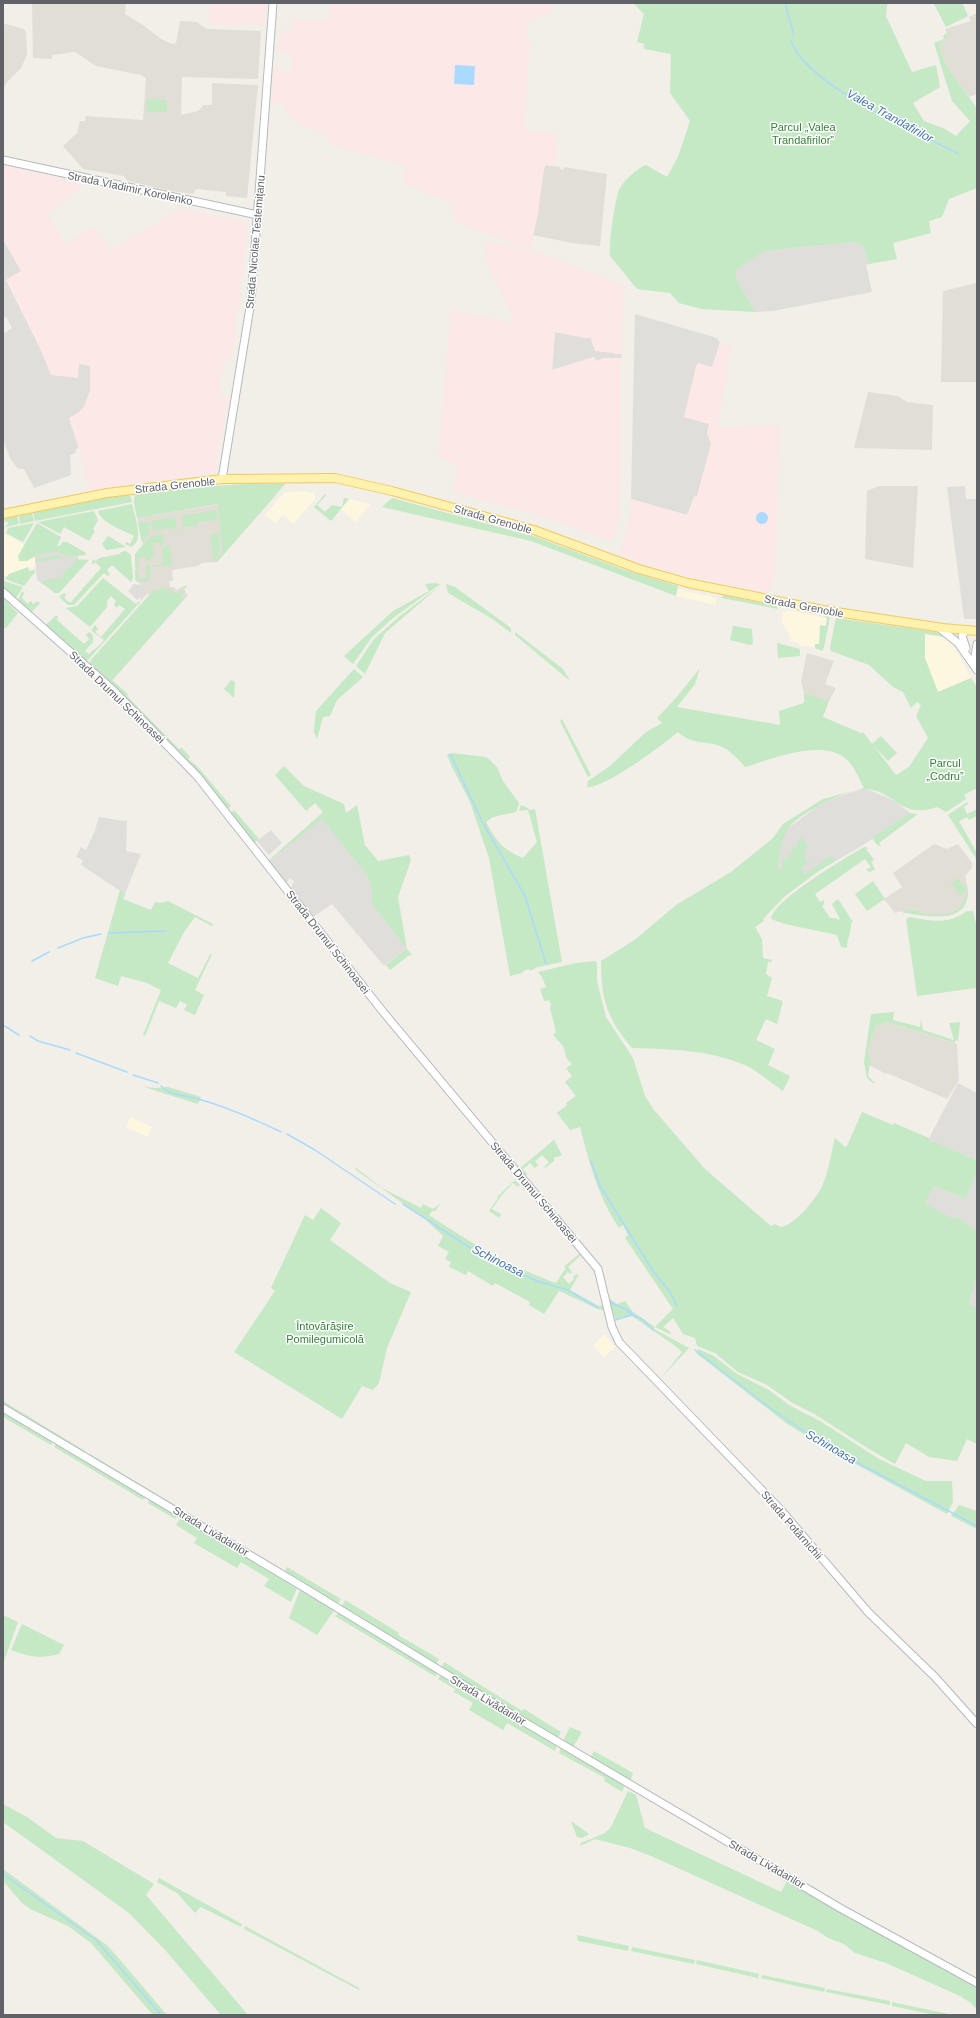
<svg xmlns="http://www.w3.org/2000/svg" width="980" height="2018" font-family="Arial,sans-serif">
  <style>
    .commercial { fill: #fef7e0 }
    .industrial { fill: #e0deda }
    .education { fill: #e1ded6 }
    .medical { fill: #fce8e6 }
    .green { fill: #c5e8c5 }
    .water { fill: #aadaff }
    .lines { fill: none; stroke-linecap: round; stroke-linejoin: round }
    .stream { stroke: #aadaff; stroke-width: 1.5 }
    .secondary-casing { stroke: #b6babf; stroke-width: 9 }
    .primary-casing { stroke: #f2c960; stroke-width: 10 }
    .secondary { stroke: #fff; stroke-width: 7 }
    .primary { stroke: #fff2af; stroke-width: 8 }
    .labels { text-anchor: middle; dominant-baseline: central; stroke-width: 3; stroke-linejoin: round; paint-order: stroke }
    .park-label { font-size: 11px; fill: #348238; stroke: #fff }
    .street-label { font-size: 11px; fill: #5f6368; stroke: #fff }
    .water-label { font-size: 12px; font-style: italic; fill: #4174aa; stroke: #fff }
  </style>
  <rect width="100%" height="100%" fill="#f1efe8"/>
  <g class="commercial">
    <polygon points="309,491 309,493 314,492 315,499 293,524 283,515 275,523 265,515 285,492"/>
    <polygon points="349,499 371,504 355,522 341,509"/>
    <polygon points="3,533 34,550 36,566 9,574 7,577 3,574"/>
    <polygon points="677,589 717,598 715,605 676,596"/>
    <polygon points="787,610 827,618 825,626 820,625 822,649 799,645 799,643 791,641 787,642 792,639 782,623 783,611 785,613"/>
    <polygon points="925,634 945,637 954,646 971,678 938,692 925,658"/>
    <polygon points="130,1117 152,1127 148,1137 126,1127"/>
    <polygon points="604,1334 615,1347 604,1357 593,1346"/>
  </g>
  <g class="industrial">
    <polygon points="3,241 4,241 21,271 6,280 44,356 90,366 90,391 84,407 78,413 69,418 79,448 76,449 75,453 70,455 71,475 34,488 24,469 18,469 10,458 3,439 3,334 12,328 6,317 3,318"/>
    <polygon points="856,242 863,247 869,264 866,265 872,292 773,311 755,312 736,278 736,270 763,252 782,249"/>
    <polygon points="635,314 717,338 720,343 712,367 698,363 685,417 709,424 711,444 697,497 694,497 687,515 631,499"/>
    <polygon points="555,332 586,338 591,337 615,354 622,354 621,358 604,358 596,361 594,357 552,370"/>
    <polygon points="965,486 966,499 977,499 977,619 964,619 947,487"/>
    <polygon points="34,550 56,550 69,557 78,556 78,563 59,593 55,593 37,580"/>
    <polygon points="134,584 141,585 148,593 140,602 141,597 137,600 128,591"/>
    <polygon points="864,788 893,800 910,813 863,845 817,872 785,896 772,908 779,835 815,808 830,800"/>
    <polygon points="99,817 124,821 127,820 126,851 141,854 125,894 81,865 83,860 76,857 81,847 86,850 94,833"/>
    <polygon points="322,818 367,875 372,890 372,904 407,949 384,966 332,904 313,917 291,888 294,881 290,878 286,881 270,860"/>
    <polygon points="271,830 282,843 269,855 257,841"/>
    <polygon points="958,1083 977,1093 977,1156 975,1159 928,1140"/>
    <polygon points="977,1171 977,1231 957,1217 951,1219 925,1203 934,1186 966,1199"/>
    <polygon points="977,1276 977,1308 969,1303"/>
  </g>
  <g class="education">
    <polygon points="32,3 126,3 125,14 143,25 161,39 172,44 176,43 180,21 197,22 207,29 261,31 258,79 182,77 181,115 198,111 204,105 212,105 212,83 258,85 247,198 226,196 226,192 196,189 193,194 172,191 128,181 124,176 83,169 63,146 77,133 80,121 85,121 86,116 143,120 146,78 141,75 96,66 75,52 52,55 52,59 33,58"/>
    <polygon points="977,13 977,94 969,97 944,62 939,45 948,36 945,29 971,21 969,17"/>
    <polygon points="3,23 24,29 26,33 27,55 21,68 8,81 3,89"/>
    <polygon points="545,165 560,167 560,169 563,170 564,167 607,174 600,246 572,243 533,235"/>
    <polygon points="977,283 977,382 941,382 943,291"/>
    <polygon points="868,392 898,396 907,402 933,405 932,450 854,448"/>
    <polygon points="879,486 918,486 913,568 865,559 867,491"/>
    <polygon points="276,495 217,562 202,563 197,566 172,570 173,581 169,581 170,587 174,587 176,590 186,585 187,586 184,590 188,595 110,683 91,660 149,595 137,580 135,554 143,545 137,518"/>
    <polygon points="807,653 834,661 825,684 836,688 829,701 804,693 801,681"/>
    <polygon points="934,844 947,849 958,844 972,863 972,868 965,876 968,889 965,903 953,914 940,916 920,913 917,909 901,912 899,911 895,913 884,899 902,887 893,873"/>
    <polygon points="887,1022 957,1044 959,1080 947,1099 887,1073 886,1074 869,1065 871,1058 867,1052 876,1026"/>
  </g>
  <g class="medical">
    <polygon points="210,3 266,3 264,25 237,23 233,23 233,26 214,25 213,22 208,22"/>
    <polygon points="330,3 556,3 550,14 534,18 526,25 525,39 530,40 524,130 558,134 554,166 546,165 544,167 538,214 530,249 455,222 453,203 402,183 408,166 333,145 328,142 329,135 305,126 285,111 285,104 271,103 274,64 278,64 278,71 291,72 292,53 278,52 280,31 294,30 291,19 329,21"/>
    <polygon points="3,165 79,181 80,188 62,204 47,213 64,245 93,226 110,251 180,209 248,222 232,359 223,358 220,391 222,397 228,398 215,473 89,490 82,458 69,418 78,413 84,407 90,391 90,366 79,363 78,378 51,375 39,346 6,280 21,271 4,241 3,241"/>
    <polygon points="487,241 541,253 623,285 622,354 595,351 590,337 586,338 555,332 552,370 594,357 596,361 604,358 621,358 620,518 611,541 549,518 453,492 458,465 438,458 451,310 512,323 511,313 487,263 485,254"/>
    <polygon points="720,343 731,345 718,428 779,425 776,549 774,573 772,586 768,593 677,574 619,555 629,521 631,499 687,515 690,510 695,496 697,496 711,444 707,433 709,424 684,417 696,366 698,363 712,367"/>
  </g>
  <g class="green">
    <path d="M633 3H890L887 5 886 16 912 72 936 65 940 87 913 103 924 121 945 129 956 136 970 121 952 101 934 43 944 39 943 36 946 33 948 36 939 45 944 62 976 107 977 114V188L949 199 942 217 929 221 931 233 893 243 897 259 869 264 863 247 856 242 782 249 763 252 736 270V278L755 312 701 309 679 303 670 293 637 289 610 256C609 242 614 207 618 193 620 184 637 168 646 165L667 177 678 157 690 121 670 93 671 54 644 49V44L637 42 644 14Z"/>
    <polygon points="936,3 962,3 968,16 946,27 934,4"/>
    <polygon points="147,99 167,100 167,112 147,112"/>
    <path d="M258 483 285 484 217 562 215 561 222 552 218 504 137 518C136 510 130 497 138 492L213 484V486Z"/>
    <polygon points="126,494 130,496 132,502 35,521 33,511"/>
    <polygon points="325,494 327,494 317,505 325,512 332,505 342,507 344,498 349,499 331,521 314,507"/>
    <polygon points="392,498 536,537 625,570 678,586 676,596 531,541 382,507"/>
    <path d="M132 504C134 515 145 541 131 547L125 544 127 542 130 544 134 536C123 530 101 523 98 511Z"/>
    <polygon points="216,510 217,520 197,522 197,526 184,527 183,529 182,516"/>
    <polygon points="94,511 98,520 93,529 95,531 89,541 64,527 60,534 38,522"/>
    <polygon points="32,513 34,521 20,524 19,516"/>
    <polygon points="17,516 19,524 5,527 9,522 5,522 4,519"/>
    <polygon points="175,517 177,530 174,528 153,530 151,521"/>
    <polygon points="149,522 149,534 142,543 138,523"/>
    <polygon points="34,523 23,542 6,533 8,528"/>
    <polygon points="37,523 61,537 57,546 59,546 63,542 67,542 86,553 86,555 69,557 56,551 37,555 27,561 19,561 18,556"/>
    <path d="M219 533C219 543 223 554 213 560L211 534Z"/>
    <polygon points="162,534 164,544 161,546 161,543 153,543 154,556 146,562 145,557 138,558 138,567 135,568 135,554 151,536"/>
    <polygon points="108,536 125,546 125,547 106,550 102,544"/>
    <polygon points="169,544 172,565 153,567 154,561 154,565 163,565 162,549"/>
    <polygon points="126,551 131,555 133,578 131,582 112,565 107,570 110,574 108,576 104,573 74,605 68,605 59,597 64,593 66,595 64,598 70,603 101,568 95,562 93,565 92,563 93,559 96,561 99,558 120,554 121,552"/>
    <polygon points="56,555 64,558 35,562 37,559"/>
    <polygon points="75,559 89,560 59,593 55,593 42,582 43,581 64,577 63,572 73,565"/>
    <polygon points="150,564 150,580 137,582 135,579 135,569 138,569 139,579 147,578 146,566"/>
    <polygon points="28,567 29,571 35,570 35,572 24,586 5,579 9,574"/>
    <path d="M103 578 136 604 139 601 140 602 88 660 84 661 45 626 56 615 58 617 57 620 84 644 89 639 86 635 89 632 93 635V642L85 651 89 654C94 649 100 646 104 640L92 631V629L95 625 98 629 95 632 101 637 125 609 119 605 117 608 114 605 116 601 111 596 107 601V607L90 627 66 608 77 606Z"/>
    <polygon points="4,581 23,587 16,598 3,589"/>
    <polygon points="435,583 440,584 393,618 372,637 353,664 344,656 393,611 429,591 425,584"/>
    <polygon points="442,584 385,633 365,674 356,666 374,639 400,616"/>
    <polygon points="446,584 455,587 511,628 511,633 491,618 448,593"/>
    <polygon points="167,588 175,593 184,590 185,592 181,596 184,599 112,680 128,694 127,696 179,749 182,748 190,757 188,759 197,766 231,806 229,808 226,808 89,666 91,660 154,590"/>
    <polygon points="22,591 24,593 22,598 28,604 30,601 34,604 37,601 40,603 30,614 17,602"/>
    <polygon points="723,595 776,606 778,609 722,598"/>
    <polygon points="3,598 18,613 6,628 3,628"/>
    <polygon points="823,616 830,617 824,648 822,651 815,648 815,644 819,644 820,625 826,626 827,618"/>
    <path d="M836 618 936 632 950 639 945 637 925 634V658L938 692 971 678 977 687V788L964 795 966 799 946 812 937 807C900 820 896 791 866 789 850 787 799 814 790 826 781 837 779 856 778 870H781L783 859H787L788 855H791L793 847H796L801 837 809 847H805V861H810L801 868 805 874 831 856 837 860 817 872 785 896 763 919 764 921 755 927 762 939 763 958 772 960 771 962H768L766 974 772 978 767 996 783 1001 777 1024 766 1019 756 1040 775 1049 768 1065 790 1076 783 1091C771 1083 759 1072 747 1066 711 1050 671 1049 632 1048 607 1019 601 999 601 961L636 939 676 905 731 872 773 838 783 824 823 799 864 788C859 779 854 765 846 759 822 738 772 759 745 767 738 759 730 750 720 746 704 740 694 746 678 732 664 744 604 789 587 787L588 781 610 766 646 732 662 723 657 718 676 698 700 668 695 684 677 707 780 725 779 711 804 703V693L829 701 823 717 861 733 863 732 872 744 881 736 897 753 888 761 873 745 896 775 909 767 928 738 916 716 921 705 917 702 911 708 903 692 893 687 869 665 831 651 830 647Z"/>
    <polygon points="733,626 752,629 753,644 750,645 730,640"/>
    <polygon points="515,632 563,669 570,681 515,635"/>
    <polygon points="777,643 800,649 800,656 778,658"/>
    <polygon points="354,669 363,677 337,700 330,716 323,717 317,739 314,732 316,711"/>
    <polygon points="231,680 235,682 234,698 224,689"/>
    <polygon points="562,719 591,775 588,777 560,721"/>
    <path d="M452 753 486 757 491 761 497 767 503 781 519 803 516 812 493 817 486 822C497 842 502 849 523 858L537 842 528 810 519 811 521 805 528 808 529 810 535 809 562 962 538 967 530 971 529 969 523 971 522 973 510 976 489 858 470 802 451 765 447 755Z"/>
    <polygon points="284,766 304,786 344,804 346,813 357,805 365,845 378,861 409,855 411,860 398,897 407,949 412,955 408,956 390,970 386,965 407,949 372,904 372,890 367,875 322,819 270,860 286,881 290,878 286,883 283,883 268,861 323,812 315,803 306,811 275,775"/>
    <polygon points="967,802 968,804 964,807 967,814 977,809 977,816 969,820 967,817 959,821 977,853 977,860 948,815"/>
    <polygon points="234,810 259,839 253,844 230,814"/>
    <polygon points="910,813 918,814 879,843 881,846 877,845 872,838"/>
    <path d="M864 847 869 848 866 849 874 860 871 862 875 869 870 872 866 870 871 867 865 859 815 894 820 902 824 900V904L822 906 830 918H835L838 920 840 919 832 904 838 899 853 922 851 923C851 934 847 938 847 948L841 947 837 935 785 924 771 919C772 901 847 857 864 847Z"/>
    <polygon points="958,878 967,890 960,895 951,883"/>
    <polygon points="873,881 885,899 867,911 855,894"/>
    <path d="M968 889C970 927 924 916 901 912L917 909 920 913C946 916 961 918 968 889Z"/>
    <polygon points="120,890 125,894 123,899 151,910 155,902 162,903 168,901 213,924 212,926 195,917 184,932 168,963 198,978 211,953 212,954 195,990 204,995 195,1015 184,1010 187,1005 180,1001 176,1008 159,1001 145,1036 143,1035 161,990 147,983 121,976 118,986 95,978"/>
    <path d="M967 911H973L977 928V988L917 996 906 919 910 917C930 921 949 925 967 911Z"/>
    <path d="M595 961 597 962V981L606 1017 633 1058 645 1096 654 1110 705 1169 771 1226 775 1224 781 1227C795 1225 818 1197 823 1184 829 1170 831 1153 835 1138L845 1147 847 1146 862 1112 893 1125 894 1123 929 1138V1140L977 1160V1171L966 1199 934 1186 925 1203 951 1218 957 1217 977 1231V1276L969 1303 977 1308V1444L967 1439 957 1461 929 1457 906 1443 895 1464 869 1449 816 1415 791 1402 767 1385 738 1372 715 1353 697 1346 695 1338 683 1334 673 1318 663 1327 671 1332 670 1334 655 1327 654 1329 689 1348 661 1378 682 1352 674 1345 632 1316 617 1319 615 1318 609 1298 617 1304 625 1301 633 1312 655 1327 673 1309 625 1238 628 1235 623 1225 619 1228C597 1194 590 1165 580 1127L570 1130 557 1113 567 1105 566 1103 576 1096 565 1082 572 1076 566 1068 572 1064 567 1059 563 1046 553 1035 556 1032 550 1008 551 1004 549 1000 544 1001 540 989 546 987 542 977 538 972 576 963Z"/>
    <polygon points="894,1012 893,1020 920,1027 921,1019 923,1030 954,1040 949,1023 960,1022 958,1041 955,1040 955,1043 887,1022 876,1026 867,1052 871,1058 868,1076 875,1083 874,1084 867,1078 864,1062 871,1014"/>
    <polygon points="144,1087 156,1088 168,1087 201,1097 198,1104"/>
    <polygon points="554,1140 562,1155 554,1158 554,1161 545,1168 544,1167 549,1162 542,1155 535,1161 538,1165 535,1168 530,1163 523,1169 527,1174 525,1176 519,1169"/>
    <path d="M355 1167 382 1188 421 1208 423 1204 433 1209 441 1203 435 1211H432L429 1215C469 1242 511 1267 556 1283L566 1268 564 1267 581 1252 588 1261 581 1255 568 1267 572 1272 570 1274 568 1272 563 1277 569 1284 574 1279 573 1277 576 1274 581 1277 578 1276 570 1290 599 1306 604 1305 606 1311 598 1309 559 1291 544 1314 529 1305 530 1302 495 1283 493 1286 468 1271 466 1275 449 1267 451 1262 445 1259 449 1252 438 1246 443 1236 425 1219 356 1170Z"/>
    <polygon points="515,1180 520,1185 518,1187 513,1183 501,1196 492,1209 501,1214 499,1218 489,1211 498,1198 497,1197"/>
    <polygon points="321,1208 341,1223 330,1240 390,1283 411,1292 387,1348 379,1383 373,1390 362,1386 342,1419 234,1352 275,1291 271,1288 305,1215 313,1220"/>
    <polygon points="698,1349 714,1356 737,1374 769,1390 789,1405 820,1421 879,1459 926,1481 952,1481 953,1502 947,1514 821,1445 786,1423 696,1353"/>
    <polygon points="3,1401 85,1451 85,1453 3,1404"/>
    <polygon points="3,1410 54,1440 51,1445 3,1417"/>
    <polygon points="57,1442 146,1495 143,1500 54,1447"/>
    <polygon points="90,1454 180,1508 179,1510 89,1456"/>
    <polygon points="150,1498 178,1514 175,1519 148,1503"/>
    <polygon points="959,1505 977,1511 977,1529 951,1516"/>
    <polygon points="182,1516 298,1586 291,1602 264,1586 269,1579 241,1562 237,1568 194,1543 197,1538 176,1525"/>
    <polygon points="287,1567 341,1599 339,1602 335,1604 285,1571"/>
    <polygon points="301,1587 335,1609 317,1635 289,1618"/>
    <polygon points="345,1600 399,1633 398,1635 439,1659 436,1665 341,1608"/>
    <polygon points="339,1613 436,1671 436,1677 335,1616"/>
    <polygon points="3,1615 18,1622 3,1664"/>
    <path d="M22 1624 64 1645 59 1654C40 1659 30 1657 11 1650Z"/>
    <polygon points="444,1662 522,1711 524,1709 561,1732 558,1738 441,1669"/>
    <polygon points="440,1676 443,1676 557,1745 555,1751 507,1723 503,1730 469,1710 473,1703 454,1692 455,1689 438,1679"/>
    <polygon points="570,1727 582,1732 573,1747 563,1741"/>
    <polygon points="561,1747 625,1784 622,1792 604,1781 605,1778 559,1753"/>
    <polygon points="594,1751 633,1773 630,1781 590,1758"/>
    <polygon points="628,1791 636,1795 645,1828 781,1892 788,1879 977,1986 977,2010 971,2003 960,1996 886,1963 855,1953 844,1944 828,1938 818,1931 651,1856 630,1848 595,1839 580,1846 581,1843 605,1833 611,1827"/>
    <polygon points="3,1804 27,1817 56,1838 83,1841 154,1884 146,1895 248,2015 221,2015 166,1951 129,1913 3,1822"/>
    <polygon points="571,1821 589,1834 582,1838 577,1837"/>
    <polygon points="3,1869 108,1946 167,2015 153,2015 91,1943 68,1926 30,1909 22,1903 3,1881"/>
    <polygon points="159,1878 242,1924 241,1927 201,1907 195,1913 177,1893 157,1882"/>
    <polygon points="245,1926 359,1988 359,1990 244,1929"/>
    <polygon points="577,1935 629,1946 628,1951 578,1941"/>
    <polygon points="632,1947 695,1960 694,1964 631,1951"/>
    <polygon points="697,1960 759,1974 758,1978 696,1964"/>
    <polygon points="762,1975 825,1988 824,1992 761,1978"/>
    <polygon points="827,1989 890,2001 890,2005 826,1992"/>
    <polygon points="892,2002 953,2015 935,2015 892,2006"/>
  </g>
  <g class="water">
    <polygon points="455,65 475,66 474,85 454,84"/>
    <circle cx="762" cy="518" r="6"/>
  </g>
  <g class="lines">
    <g class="stream">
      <polyline points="785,3 794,35"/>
      <path d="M791 40C802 83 920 134 959 154"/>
      <polyline points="450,754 484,825 525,896 546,964"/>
      <polyline points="109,933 166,931"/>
      <polyline points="58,948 83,938 101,934"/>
      <polyline points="32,961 49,952"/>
      <polyline points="3,1025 19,1035"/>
      <polyline points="30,1036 38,1041 70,1050"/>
      <polyline points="76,1053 127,1072"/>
      <polyline points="133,1075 158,1083"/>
      <path d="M161 1086C168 1094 180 1095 190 1097 221 1104 252 1118 281 1132"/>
      <polyline points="287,1134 315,1150 395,1204"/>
      <polyline points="591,1161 600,1186 653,1271 670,1292 677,1306"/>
      <polyline points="403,1204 486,1258 537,1281 568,1290 598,1308"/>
      <polyline points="610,1302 631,1312 632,1315 615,1320"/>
      <polyline points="628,1313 642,1319 653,1330"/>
      <polyline points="695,1350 770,1408 824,1445 977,1526"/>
      <polyline points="3,1874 96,1940 161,2015"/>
    </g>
    <defs>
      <g id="secondary">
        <polyline points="3,160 258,215"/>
        <polyline points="222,479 251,301 273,3"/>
        <polyline points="3,592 111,688 197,776 384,1013 598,1269 612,1327 619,1342 780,1509 868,1612 935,1677 977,1724"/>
        <polyline points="938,627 958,643 977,670"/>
        <polyline points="966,648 962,636 966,630"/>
        <polyline points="977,668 975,656 977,644"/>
        <polyline points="3,1408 300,1585 526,1723 840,1908 977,1983"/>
      </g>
      <polyline id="primary" points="3,514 107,493 222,479 335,478 392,491 534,530 639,569 688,583 823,610 943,628 977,631"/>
    </defs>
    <use href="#secondary" class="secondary-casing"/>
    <use href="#primary" class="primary-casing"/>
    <use href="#secondary" class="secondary"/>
    <use href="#primary" class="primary"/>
  </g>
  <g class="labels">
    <g class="park-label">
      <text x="803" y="127">Parcul „Valea<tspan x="803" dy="13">Trandafirilor”</tspan></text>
      <text x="945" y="763">Parcul<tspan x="945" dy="13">„Codru”</tspan></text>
      <text x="325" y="1326">Întovărășire<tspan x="325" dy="13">Pomilegumicolă</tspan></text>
    </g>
    <g class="street-label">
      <text transform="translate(130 188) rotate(12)">Strada Vladimir Korolenko</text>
      <text transform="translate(255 242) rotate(-85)">Strada Nicolae Testemițanu</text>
      <text transform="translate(175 485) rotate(-6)">Strada Grenoble</text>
      <text transform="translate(493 519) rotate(16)">Strada Grenoble</text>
      <text transform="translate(804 606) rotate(11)">Strada Grenoble</text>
      <text transform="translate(117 697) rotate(44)">Strada Drumul Schinoasei</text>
      <text transform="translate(328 942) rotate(52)">Strada Drumul Schinoasei</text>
      <text transform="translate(534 1192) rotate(50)">Strada Drumul Schinoasei</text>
      <text transform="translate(792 1525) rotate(49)">Strada Potârnichii</text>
      <text transform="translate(211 1531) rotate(31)">Strada Livădarilor</text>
      <text transform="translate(488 1700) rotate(31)">Strada Livădarilor</text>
      <text transform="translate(767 1864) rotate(30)">Strada Livădarilor</text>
    </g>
    <g class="water-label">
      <text transform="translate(890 116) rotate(29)">Valea Trandafirilor</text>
      <text transform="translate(498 1261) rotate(27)">Schinoasa</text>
      <text transform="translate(831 1447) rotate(30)">Schinoasa</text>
    </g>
  </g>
  <rect width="980" height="2018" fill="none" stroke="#5f6368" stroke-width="8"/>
</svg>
